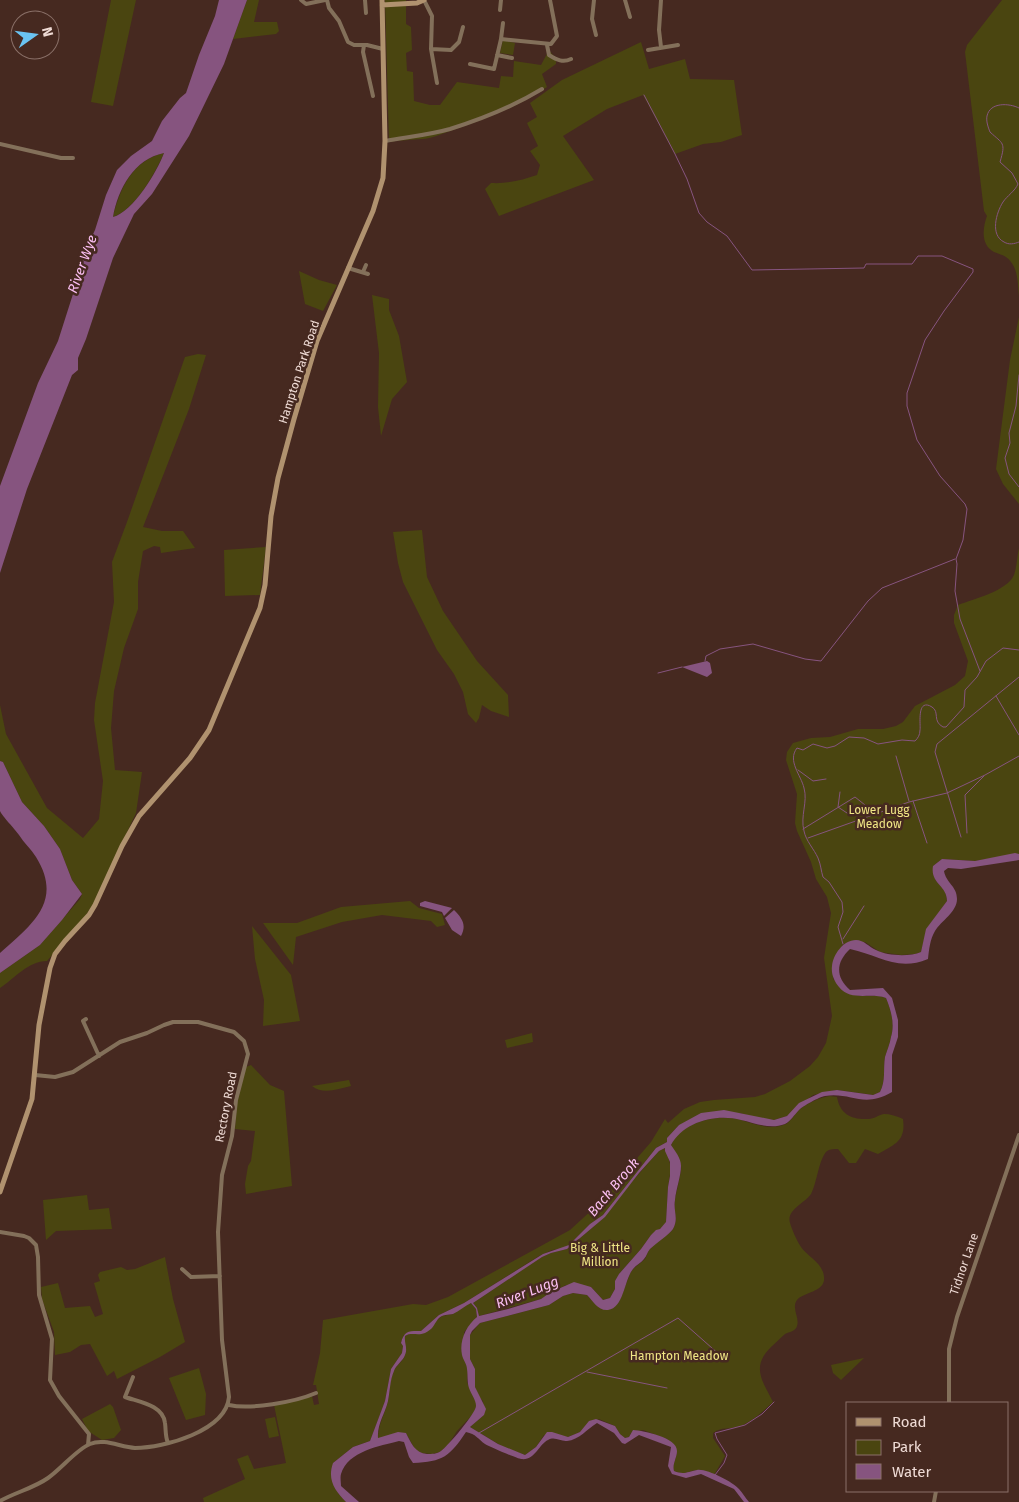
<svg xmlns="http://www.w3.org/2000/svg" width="1019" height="1502" font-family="'Fira Sans',sans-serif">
	<rect width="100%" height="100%" fill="#462920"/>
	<!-- green -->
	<path fill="#4a4510" d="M111 0H136L113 106 91 102Z
		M247 0H259L254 22H277L279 31 276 34 233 39Z
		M385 0H406V24L411 27 412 50 406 53 407 71 413 72 414 101 430 105H440L457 82 499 88 501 76 513 77 514 61 541 65 549 50 556 59V64L542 74 547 87C519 106 488 118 456 129 446 132 434 138 423 139 412 140 400 140 389 142Z
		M1002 0H1019V296C1018 287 1018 273 1013 265 1008 256 1002 255 994 252 980 245 983 227 987 216L984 211 965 52 967 45Z
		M503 40 515 43 513 55 500 53Z
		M641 42 649 69 685 59 690 79 734 80 742 135 721 142 703 144 675 154 643 95 607 109 563 136 594 180 499 216 485 189 491 183C508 184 522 180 537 175L540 165 530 151 538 146 527 123 537 117 530 103 562 80Z
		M164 153C155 173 135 210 113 217 120 188 133 160 164 153Z
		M299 271 319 280 337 285 323 311 305 304Z
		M372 295 389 299V310L399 336 407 382 392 399 381 436 378 407 379 353Z
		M1019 317V504L1003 484 996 469 1010 360Z
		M198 354 206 355 189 409 143 527 162 531H183L195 548 161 553 160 547 154 546 143 551 138 582V609L124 648 114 691 111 728 115 770 142 772 136 813 94 903 84 918 47 961C28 961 14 979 0 988V973L40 945 80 899 82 894 72 880 60 849 44 826 22 802 3 762 0 761V705L6 734 47 808 83 838 99 819 103 781 94 720 95 703 114 602 112 562 127 522 185 357Z
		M422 530 427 577 443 611 477 661 508 695 509 717 491 711 482 705 479 718 476 723 468 714 463 692 454 674 437 650 403 582 398 563 393 532Z
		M266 547 260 595 225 596 224 550Z
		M1019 548V854L975 861 942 859 933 866 936 881 945 890 947 901 927 929 921 952 915 954 901 955 880 952 865 942 843 944 833 979 859 996H879L886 998C891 1010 895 1024 891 1037 890 1044 887 1050 885 1057 883 1069 886 1081 880 1092L873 1095 867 1094 837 1090 813 1095 787 1116 774 1120 757 1118 740 1113 679 1125 667 1138V1142L656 1148 603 1215 590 1224 566 1248 552 1250 539 1256 464 1303 439 1315 421 1331 404 1335 401 1343 403 1346 402 1353 391 1369 385 1401 370 1441 353 1447 333 1463 338 1493 346 1502H204L203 1498 245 1479 237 1459 248 1455 254 1469 286 1463 274 1405 312 1396 314 1405 319 1404 316 1385H313L320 1353 323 1320 413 1304 426 1305 448 1297 570 1230 594 1208 651 1142 665 1119 668 1123 684 1109 700 1102 714 1100 755 1097 765 1094 790 1081 810 1066 818 1057 826 1043 832 1016 824 958 831 913 827 897 816 879 811 862 797 831 795 823 797 794 786 760 787 752 793 743 811 738 830 737 858 729H883L896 726 903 722 915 706 955 685 965 676 968 661 954 623V615L958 605C974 599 1007 591 1014 575 1017 567 1017 556 1019 548Z
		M410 901 419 908 442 914 445 925 437 927 431 921 382 915 342 922 296 937 293 965 263 923H297L341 907Z
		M252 926 291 975 300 1021 263 1026 264 1000 255 959Z
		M532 1033 533 1042 507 1048 505 1040Z
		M251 1065 270 1085 284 1091 292 1186 246 1194 245 1184 248 1166 251 1161 255 1131 235 1129 237 1103 246 1067Z
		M349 1080 351 1086C338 1089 323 1095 312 1086Z
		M830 1096 837 1097C840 1114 851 1120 869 1119 874 1119 878 1115 884 1114 890 1114 897 1116 903 1119 906 1141 895 1144 878 1154L865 1149 856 1163H849L838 1149C835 1149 830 1149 827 1151 819 1158 817 1183 811 1194 805 1203 786 1210 790 1223 792 1230 797 1241 801 1247 808 1257 823 1263 824 1277 826 1292 804 1292 797 1300 791 1308 800 1318 797 1326 796 1331 789 1332 785 1334 780 1338 776 1343 771 1347 751 1367 762 1380 773 1402 763 1411 753 1421 740 1426 729 1430 723 1426 713 1433V1438L725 1456 714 1475C709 1473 703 1469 698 1470 687 1471 686 1476 674 1471L673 1467 677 1453 667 1439 643 1430 631 1433 629 1437 625 1438 620 1434 615 1426 599 1419 580 1432 568 1437 544 1435 536 1447 525 1455 505 1448 470 1427 484 1415 483 1401 478 1396 475 1387V1369L470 1359 469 1352 470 1335 480 1323 549 1305 563 1296 573 1293 587 1295C594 1302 600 1313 612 1308 621 1305 626 1281 631 1272 634 1267 640 1264 645 1259 647 1256 647 1252 650 1249 653 1245 658 1242 661 1239 665 1235 670 1234 673 1229 679 1219 673 1211 675 1200 676 1193 682 1171 681 1166 680 1160 674 1151 671 1146 672 1143 674 1138 676 1136 691 1120 721 1114 741 1120 755 1124 771 1131 786 1124 791 1121 795 1114 799 1110 805 1104 821 1097 830 1096Z
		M666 1148 671 1168 668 1187 666 1223 660 1229 651 1235 641 1249 619 1274 615 1289 610 1298 603 1300 591 1287 566 1285 541 1299 479 1316 477 1308 473 1303 542 1257 551 1253 567 1249 605 1217 618 1198 650 1161 659 1151Z
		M87 1195 89 1210 109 1208 112 1229 56 1231 46 1240 43 1200Z
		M165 1257 173 1299 185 1342 160 1357 117 1379 114 1371 107 1376 90 1344 81 1345 70 1352 55 1355 54 1332 42 1299 41 1287 58 1283 65 1308 90 1306 95 1317 103 1314 94 1283 100 1281 98 1275 100 1272 121 1267 127 1270 135 1269Z
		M471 1303 476 1309 477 1318 464 1332 466 1363 468 1369 467 1382 477 1404 474 1413 457 1431 448 1445 440 1452 432 1454 422 1453 416 1451 406 1433 378 1439C378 1424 385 1414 388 1401 390 1391 389 1381 394 1371 396 1365 403 1362 405 1355 407 1348 404 1343 405 1336L409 1334H421L442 1316 453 1314 462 1307Z
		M864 1358 841 1380 833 1373 831 1365Z
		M199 1368 206 1394 205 1415 186 1420 169 1378Z
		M110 1404 113 1407 121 1430 114 1438 102 1440 88 1431 82 1419Z
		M275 1417 279 1436 269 1438 265 1419Z"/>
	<!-- water -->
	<path fill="#86547f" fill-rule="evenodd" d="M219 0H247L224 64 189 136 152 194 134 214 113 258 86 339 78 358V370L72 375 27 489 0 573V486L38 383 58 341 73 294 78 266 95 230 106 195 117 170 131 156 152 141 162 121 180 98 186 93 199 55 215 16ZM164 153C157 172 133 212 113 217 118 189 134 159 164 153Z
		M707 661 710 663 712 673 707 677 682 667Z
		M0 761 3 762 22 802 44 826 60 849 72 880 82 894 62 920 40 945 0 973V953C31 925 64 902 36 857 31 849 24 843 19 835 15 829 2 816 0 811 0 806 0 769 0 761Z
		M1015 853 1019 854V860L961 869 948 868 944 871C946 883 957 886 957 899 957 912 941 921 935 931 930 939 929 950 928 959 897 972 879 955 850 949 836 962 835 977 850 990L883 988 892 998 898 1020V1037L892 1055V1092C863 1109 852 1092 825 1096 819 1097 803 1106 799 1110 794 1115 791 1121 785 1124 770 1130 755 1123 741 1120 716 1113 683 1122 671 1145 675 1151 681 1158 681 1166 681 1176 676 1189 675 1200 673 1211 679 1218 673 1229 670 1234 655 1244 650 1249 647 1252 647 1256 644 1259 641 1263 636 1265 633 1269 624 1280 624 1308 608 1310 598 1311 593 1301 587 1295L573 1293 563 1296 549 1305 480 1323 472 1331 470 1335V1359L475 1369V1387L486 1409 484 1415 470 1427 498 1444 525 1455 536 1447 547 1432H552L568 1437 580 1432 589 1421 596 1419 615 1426 620 1434 625 1438 629 1437 633 1430C644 1431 677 1437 677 1451 677 1458 672 1464 674 1471 684 1475 687 1472 697 1470 706 1468 733 1482 739 1489 743 1493 745 1498 749 1502H744L734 1489 701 1474 686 1478 672 1474 668 1466 671 1447 639 1435 625 1444 622 1443 614 1433 597 1423C587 1429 579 1440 567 1441 561 1442 555 1436 548 1440 539 1444 535 1461 521 1459 518 1459 488 1446 485 1444 478 1439 476 1434 466 1432 450 1456 443 1462 413 1463L409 1457 404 1442 399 1441C380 1446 348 1451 341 1474 340 1477 341 1483 341 1486L359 1502H346C335 1491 327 1480 333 1463L353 1447 370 1441 385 1401 391 1369 402 1353 403 1346 401 1343C404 1330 410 1331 421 1331L439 1315 464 1303 543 1254 569 1245 590 1224 603 1215 656 1148 667 1142V1138L679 1125 701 1113 724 1110 774 1120 787 1116 799 1103 822 1092 837 1090 873 1095 880 1092C886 1081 883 1069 885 1057 887 1050 890 1044 891 1037 895 1024 891 1010 886 998 870 992 851 1002 839 987 834 981 831 974 832 966 833 955 843 940 856 940 864 940 869 947 876 950 888 956 909 957 921 952L926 929 947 901C947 885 930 884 933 866L942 859 975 861ZM665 1148V1151L670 1162V1176L668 1187 666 1222 660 1229 656 1230 651 1235 641 1249 619 1274 615 1281V1289L610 1298 603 1300 591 1287 574 1282 551 1292 541 1299 508 1309 479 1316 477 1308 473 1303 542 1257 551 1253 567 1249 605 1217 639 1173 659 1151ZM471 1303 476 1309 477 1317C466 1326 459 1341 462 1355 463 1360 467 1364 467 1369 468 1376 467 1382 469 1388 471 1394 476 1400 476 1406 476 1413 448 1446 441 1451 437 1454 432 1454 427 1454 415 1453 411 1443 406 1433L398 1432 378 1438C377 1424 385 1414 388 1401 390 1391 390 1380 394 1371 396 1365 403 1361 405 1355 408 1348 404 1343 405 1336 411 1332 418 1336 425 1333 433 1329 433 1326 438 1319 442 1314 449 1315 453 1314 459 1311 465 1306 471 1303Z
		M425 901 452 908 444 916 442 912 420 906V903Z
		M454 910C462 918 467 925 461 936L452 930 445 918Z"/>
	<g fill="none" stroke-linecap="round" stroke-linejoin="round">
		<!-- stream -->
		<path stroke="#86547f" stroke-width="1" d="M644 95 675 154 687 179 699 213 707 222 727 236 752 270 864 268 866 264H912L918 256H942L973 269V272L944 311 925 340 907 393V406L917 440 940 476 965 504 967 509 963 540 956 559 957 564 955 591 960 619 980 671
			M1019 108C1009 103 990 102 987 116 986 121 988 127 990 132 1003 144 1006 142 1000 162L1012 173 1018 184C1015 191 1007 196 1003 202 996 213 990 235 1004 242 1009 245 1014 244 1019 242
			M1019 375 1016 406 1009 433 1010 443 1005 458 1009 474 1019 487
			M705 661 706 656 720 649 753 644 805 659 821 661 868 601 882 588 955 559
			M658 673 682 667
			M996 696 1019 735
			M896 756 909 801
			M798 770 813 781 826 779
			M840 792 838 807 850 815
			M913 801 927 843
			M803 829 855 797 865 805
			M967 833 965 795 984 776
			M961 837 935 752 937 744 1019 677
			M808 838 909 802 947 793 985 775 1019 756
			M843 939 864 906
			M843 944 838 927 843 912 842 902 829 882 823 877C821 871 821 865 818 858 814 849 806 841 804 831 800 816 808 802 804 788 801 775 787 761 797 748L803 750 813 744 827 748 835 746 849 737 864 738 878 744 902 740 915 741C918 738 920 735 920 730 921 726 916 697 932 707 940 712 932 721 943 727H946L964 707 965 690 977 677 986 661 1003 648 1019 650
			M587 1372 667 1388
			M479 1433 678 1318 721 1356
			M715 1475 724 1463 727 1455 717 1439 715 1433 745 1425 762 1414 774 1402"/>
		<!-- street -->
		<path stroke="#83705a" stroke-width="4" d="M301 0 306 4 325 0
			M327 0 329 8 339 21 348 42 354 45H367L383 49
			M365 0 366 13
			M424 0 432 16 431 49 437 83
			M594 0 592 19 596 35
			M625 0 630 17
			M500 10 501 0
			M503 23 501 39 551 44 557 36 550 0
			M364 45 363 52 373 96
			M547 45 549 55C557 60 563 63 571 59
			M661 47 659 30 661 0
			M431 49 451 50 459 42 463 27
			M648 50 678 45
			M497 55 512 58
			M470 64 494 69 501 39
			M385 141C407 137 429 135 450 129 482 119 514 106 542 89
			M0 144 61 158H73
			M348 268 368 274
			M363 272 366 265
			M86 1019 83 1021 99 1056
			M0 1232 24 1236 29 1238 36 1245 38 1257 39 1295 52 1339 50 1380 59 1396 89 1434 88 1445
			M182 1269 191 1277 220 1276
			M133 1377 125 1397C139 1402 163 1405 165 1423 166 1430 165 1436 168 1443
			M949 1403V1349L957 1317 1019 1135
			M229 1405C250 1410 295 1402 316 1393
			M0 1501C16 1492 34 1488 48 1478 61 1469 77 1449 90 1444 104 1438 120 1447 135 1448 164 1448 226 1431 229 1397L222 1340 218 1232 222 1175 232 1136 236 1100 248 1054 244 1041 234 1032 198 1022H173L164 1025 147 1033 120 1042 73 1072 55 1077 35 1075
			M934 1502 936 1491"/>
		<!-- secondary -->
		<path stroke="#b0926f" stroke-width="5" d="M382 5 417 3 424 0
			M0 1192 32 1099 39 1025 50 968 55 954 65 941 89 915 95 905 122 846 139 816 190 758 209 730 260 608 265 585 271 516 278 478 294 419 317 341 373 211 383 178 385 141 382 0"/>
	</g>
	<g text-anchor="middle" stroke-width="5" stroke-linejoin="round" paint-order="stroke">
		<!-- street labels -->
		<g font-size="12" fill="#efdbd5" stroke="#462920">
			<text transform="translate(299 372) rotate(-72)" y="4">Hampton Park Road</text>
			<text transform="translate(226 1107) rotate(-79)" y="4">Rectory Road</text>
			<text transform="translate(964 1264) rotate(-71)" y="4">Tidnor Lane</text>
		</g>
		<!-- park labels -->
		<g font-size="12" fill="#f0e685" stroke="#462920">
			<text x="879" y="814">Lower Lugg<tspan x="879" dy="14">Meadow</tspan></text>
			<text x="600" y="1252">Big &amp; Little<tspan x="600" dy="14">Million</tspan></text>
			<text x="679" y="1360">Hampton Meadow</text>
		</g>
		<!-- water labels -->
		<g font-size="14" font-style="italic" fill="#fbbff2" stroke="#462920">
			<text transform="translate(82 264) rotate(-70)" y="5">River Wye</text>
			<text transform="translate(613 1187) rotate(-50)" y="5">Back Brook</text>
			<text transform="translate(527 1292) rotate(-21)" y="5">River Lugg</text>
		</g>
	</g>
	<!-- legend -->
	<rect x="846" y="1402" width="162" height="90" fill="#462920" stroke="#8a7068"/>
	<rect x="856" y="1418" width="25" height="8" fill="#b0926f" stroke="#8a7068"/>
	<text x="892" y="1427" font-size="15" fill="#efdbd5">Road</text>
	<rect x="856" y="1440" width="25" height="15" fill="#4a4510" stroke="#8a7068"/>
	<text x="892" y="1452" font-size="15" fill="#efdbd5">Park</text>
	<rect x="856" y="1464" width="25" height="15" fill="#86547f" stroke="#8a7068"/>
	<text x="892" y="1477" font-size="15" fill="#efdbd5">Water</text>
	<!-- north arrow -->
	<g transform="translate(35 35) rotate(76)"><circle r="24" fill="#462920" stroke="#8a7068"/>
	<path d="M0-4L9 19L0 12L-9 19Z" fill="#6ac3f1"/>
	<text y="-8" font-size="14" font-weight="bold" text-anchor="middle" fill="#efdbd5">N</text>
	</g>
</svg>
